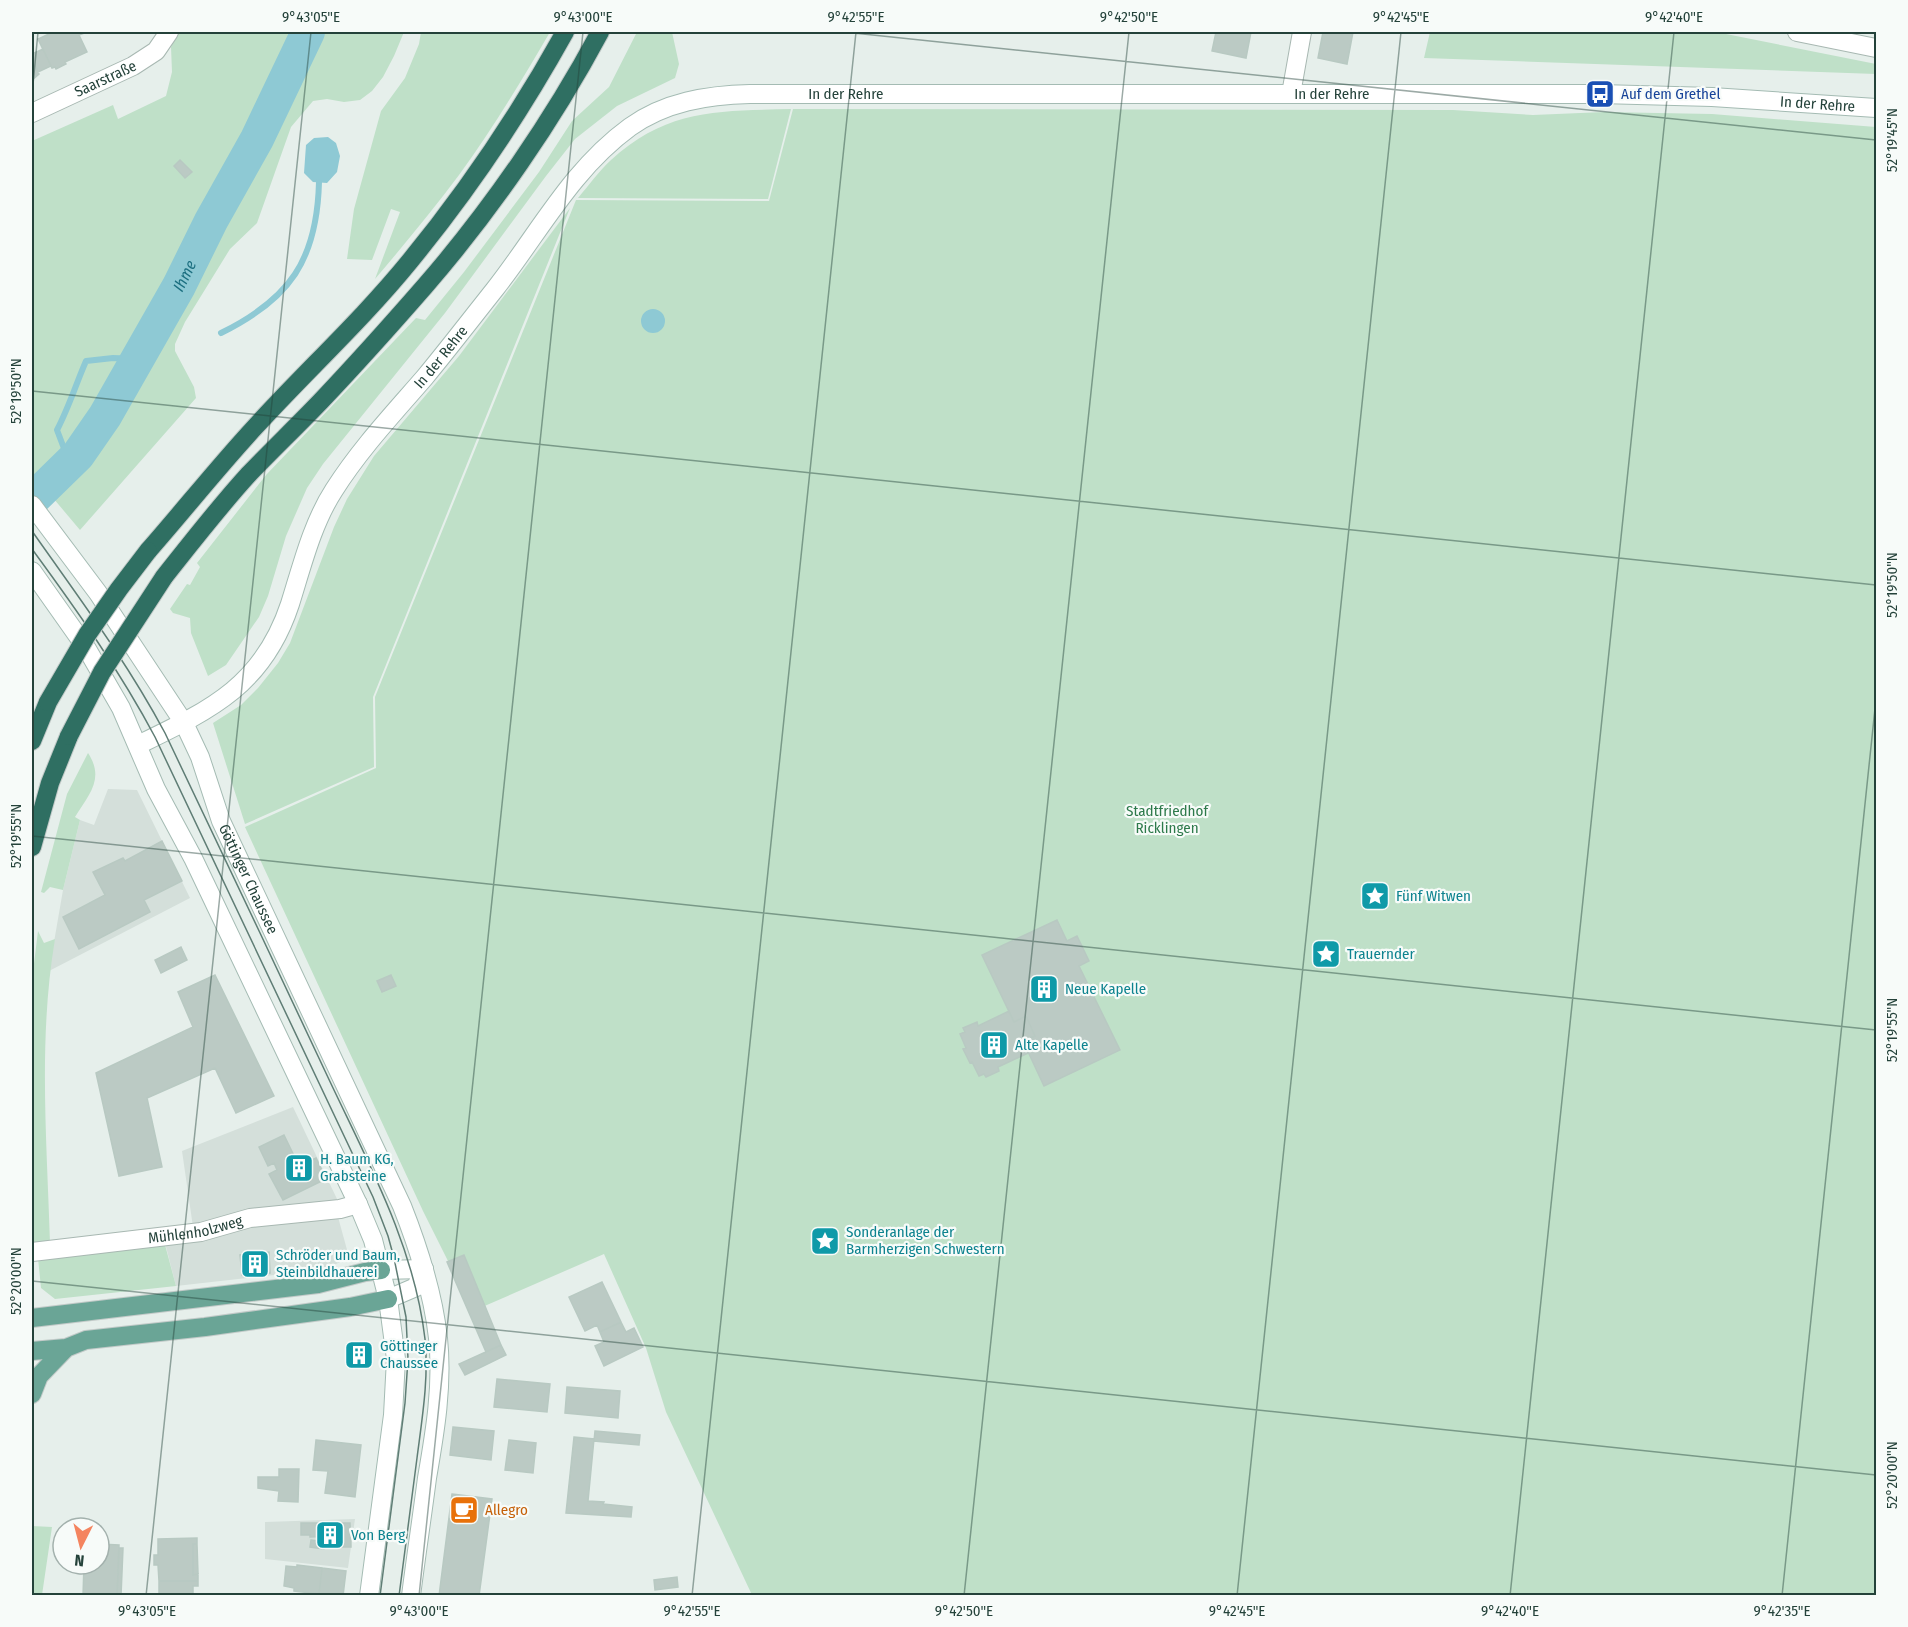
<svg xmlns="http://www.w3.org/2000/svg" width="1908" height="1627" font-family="'Fira Sans Condensed',sans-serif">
	<rect width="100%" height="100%" fill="#e6efeb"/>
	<!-- built -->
	<path fill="#d4dfda" d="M108 789 137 790 190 898 49 971 63 890 80 820 94 825Z
		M293 1107 337 1199 338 1217 349 1257 327 1269 176 1286 162 1231 193 1227 182 1151Z
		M355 1519 348 1568 265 1559V1522Z"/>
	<!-- green -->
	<path fill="#bfe0c8" d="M178 32H404L394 56 383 77 372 91 360 100 344 102 327 99 313 101 291 127 257 223 230 249 185 322 175 344V351L194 387 196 398 80 530 48 492 82 458 136 372 182 289 214 223 261 141 292 75 285 71 253 137 206 215 171 285 100 414 74 451 40 484 32 471V141L113 105 118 119 166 96 172 72 171 47Z
		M421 32H550C522 80 492 130 459 175 432 211 404 245 375 279L400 212 391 209 372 260 347 259 354 209 381 111 405 78 419 44Z
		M637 32H672L679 64 675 78 617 106 575 139 546 176 445 313 323 464 307 488 286 536 268 596 259 617 226 665 208 676 191 633 190 618 173 613 170 609 187 584 190 585 200 567 197 563 266 475 416 318 425 320 464 272 539 172 572 121 609 87Z
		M1430 32H1716L1876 64V74L1424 58Z
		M791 109 768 199 578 198C589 185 599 171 611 160 668 108 719 111 791 109Z
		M793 109 1453 110 1533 115 1604 112 1712 114 1876 127V1595H752L666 1412 646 1348 604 1254 473 1311 423 1211 245 827 376 768 375 697 576 200 769 201Z
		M570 208 373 697 374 767 245 824 213 723 241 705 258 688 278 663 290 643 334 527 347 499 374 456 459 356Z
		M88 753C105 779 89 794 75 817L80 820 63 890 50 887 44 893 41 892 67 794Z
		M38 931 44 943 55 939C38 1039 47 1142 50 1243L33 1244 32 980Z
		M164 1241 176 1286 55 1299 41 1288 38 1258Z
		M32 1526 52 1527 42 1595H32Z"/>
	<!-- water -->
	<path fill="#8ec9d4" d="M328 137 336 143 340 156 337 172 327 183 313 182 304 173 306 145 314 138Z
		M641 321a12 12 0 1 1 24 0a12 12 0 1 1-24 0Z"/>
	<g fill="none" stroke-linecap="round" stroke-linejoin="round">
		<!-- stream -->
		<path stroke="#8ec9d4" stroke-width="6" d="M221 333C290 299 317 260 319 182
			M72 462 65 451 57 430C69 407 76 384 86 361L113 358 138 359"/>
		<!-- river -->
		<path stroke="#8ec9d4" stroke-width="34" id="s1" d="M32 500 78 455 105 416 179 286 211 221 257 139 308 32"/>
	</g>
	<!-- building -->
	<path fill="#bbcac4" stroke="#b8c9c2" stroke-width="1.5" d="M53 32H87L79 35 87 52 65 62 66 64 56 69 55 67 52 68 38 39Z
		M1216 32H1251L1246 58 1212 51Z
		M1323 32H1353L1347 64 1318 58Z
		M43 49 51 66 38 72 32 59V54Z
		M32 59 39 74 32 80Z
		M180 160 192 172 185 178 174 166Z
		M162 841 182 881 144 900 150 912 79 949 63 917 105 895 93 872 123 858 125 861Z
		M1057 920 1067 941 1077 936 1089 961 1079 966 1120 1050 1044 1086 1023 1041 1035 1036 1026 1016 1014 1022 982 955Z
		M181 947 187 960 161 973 155 960Z
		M215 975 274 1096 236 1113 215 1068 147 1098 162 1167 119 1176 96 1073 193 1027 178 992Z
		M391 975 396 986 382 992 377 981Z
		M1009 1011 1014 1022 1026 1016 1035 1036 1023 1041 1028 1053 998 1067 999 1071 986 1077 984 1074 979 1076 972 1062 970 1063 963 1049 966 1048 960 1034 965 1032 963 1028 977 1022 978 1026Z
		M284 1135 299 1166 316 1158 326 1179 283 1200 269 1174 277 1170 274 1163 268 1166 259 1147Z
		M269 1252 270 1273 242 1275 240 1255Z
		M464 1255 501 1345 486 1352 447 1262Z
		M602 1282 621 1322 600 1332 597 1325 585 1331 569 1297Z
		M621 1322 626 1332 634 1328 643 1347 604 1366 595 1346 604 1342 600 1332Z
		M501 1345 506 1355 465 1375 459 1364Z
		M353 1350 365 1351 364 1359 353 1358Z
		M497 1379 550 1384 547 1412 494 1407Z
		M567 1387 620 1391 618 1418 565 1413Z
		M453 1427 494 1431 491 1460 450 1455Z
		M595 1431 640 1435 639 1445 594 1441Z
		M574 1437 594 1439 588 1501 604 1502 603 1504 632 1507 631 1517 566 1513Z
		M316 1440 361 1445 355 1497 325 1493 328 1471 313 1470Z
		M509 1440 536 1443 533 1473 505 1470Z
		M279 1469H299L298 1502 278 1501 279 1491 258 1488V1477H279Z
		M452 1494 492 1499 479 1596H439Z
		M301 1523H350L351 1547H338V1536L310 1537V1535H301Z
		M197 1538V1544H193V1575L198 1574V1581H159L158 1565H154V1555H158V1539Z
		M311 1540 325 1542 324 1549 310 1547Z
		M99 1544 119 1545 117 1596H83L84 1564H99Z
		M193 1544H197L198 1574 193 1575Z
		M119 1548H123L121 1596H117Z
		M297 1565 322 1568 319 1594 294 1591V1588L284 1586 286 1566 297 1567Z
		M322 1568 346 1571 343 1596 319 1594Z
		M677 1577 678 1587 655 1590 654 1580Z
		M159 1581H198V1586H193V1596H159Z"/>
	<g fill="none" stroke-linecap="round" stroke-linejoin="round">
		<!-- street casing -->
		<g stroke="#a8b8b2" stroke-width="20">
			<g id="street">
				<path d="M1797 32 1876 48"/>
				<path d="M1291 94 1302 32"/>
				<path id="s2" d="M32 113 133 66 156 51 169 32"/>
				<path id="s3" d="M32 1252 201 1232 250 1218 340 1209 358 1204"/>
			</g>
		</g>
		<!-- secondary casing -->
		<g stroke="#a4bbb3" stroke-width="20">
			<g id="secondary">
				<path id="s4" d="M32 505 98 593 184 723 200 757 221 821 402 1206C419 1249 433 1292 438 1338 443 1385 435 1432 427 1478 422 1517 416 1556 411 1596"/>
				<path d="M32 571 87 649 121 708 156 789 193 858 358 1204 373 1240 388 1299 396 1359 393 1415 369 1596"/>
				<path id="s5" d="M138 745C210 710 263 686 290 604 302 566 312 524 334 490 360 449 393 414 425 377 449 348 472 318 495 289 539 233 571 170 630 127 665 102 707 95 750 94H1600L1712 97 1876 108"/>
				<path d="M381 1270 424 1269"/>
				<path d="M388 1299 416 1287 424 1269"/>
			</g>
		</g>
		<!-- primary casing -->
		<g stroke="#c2cac8" stroke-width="20">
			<path id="primary" d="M32 1318 318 1284 365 1272 381 1270
				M32 1351 66 1348 86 1340 205 1327 350 1307 388 1299
				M32 1394 39 1376 66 1348"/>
		</g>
		<!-- highway casing -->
		<g stroke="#c2cac8" stroke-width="20">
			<path id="highway" d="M148 551C184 510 218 467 255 427 306 371 362 320 410 261 469 189 520 113 565 32
				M164 577C191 543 218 508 248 475 272 450 297 426 321 401 357 363 391 325 425 286 491 210 553 120 600 32
				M32 741 48 702
				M32 847 50 783 69 736"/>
		</g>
		<!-- street -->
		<use href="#street" stroke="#fff" stroke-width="18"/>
		<!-- secondary -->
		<use href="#secondary" stroke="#fff" stroke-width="18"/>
		<!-- primary -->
		<use href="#primary" stroke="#6aa596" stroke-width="18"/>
		<!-- highway -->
		<use href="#highway" stroke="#2f6f62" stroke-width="18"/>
		<!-- tram -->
		<path stroke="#5f7d75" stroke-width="1.5" d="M32 531C79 598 126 660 165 733 219 846 272 958 325 1071 365 1157 414 1243 425 1339 429 1378 422 1419 417 1458 411 1504 405 1550 399 1596
			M32 549C76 609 120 671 155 737L373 1197 388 1236 394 1258 406 1317 408 1359 405 1403 380 1596"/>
		<!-- highway-bridge casing -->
		<g stroke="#c2cac8" stroke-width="20" stroke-linecap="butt">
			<path id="highway-bridge" d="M48 702 87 635 119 589 148 551
				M69 736 102 672 164 577"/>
		</g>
		<!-- highway-bridge -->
		<use href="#highway-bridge" stroke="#2f6f62" stroke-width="18"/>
	</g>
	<!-- ticks -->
	<path fill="none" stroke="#24423a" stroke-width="1.5" stroke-opacity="0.45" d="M844 32 1876 140M32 95 38 32M32 391 1876 585M32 836 1876 1030M32 1281 1876 1475M146 1596 311 32M419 1596 583 32M692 1596 856 32M964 1596 1129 32M1237 1596 1401 32M1510 1596 1674 32M1782 1596 1876 699"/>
	<!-- icons -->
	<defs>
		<g id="bus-square" transform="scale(1.5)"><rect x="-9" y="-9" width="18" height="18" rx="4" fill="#1a4fb4" stroke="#f7fbf9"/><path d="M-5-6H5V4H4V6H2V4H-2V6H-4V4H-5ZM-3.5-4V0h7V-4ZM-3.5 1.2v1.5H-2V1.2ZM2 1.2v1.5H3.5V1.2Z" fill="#fff"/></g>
		<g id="sight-square" transform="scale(1.5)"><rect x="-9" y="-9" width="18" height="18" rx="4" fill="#0f9aa8" stroke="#f7fbf9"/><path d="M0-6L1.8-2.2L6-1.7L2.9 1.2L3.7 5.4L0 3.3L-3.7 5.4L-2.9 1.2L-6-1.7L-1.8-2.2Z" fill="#fff"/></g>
		<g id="building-square" transform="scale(1.5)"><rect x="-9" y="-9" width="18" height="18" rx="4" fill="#0f9aa8" stroke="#f7fbf9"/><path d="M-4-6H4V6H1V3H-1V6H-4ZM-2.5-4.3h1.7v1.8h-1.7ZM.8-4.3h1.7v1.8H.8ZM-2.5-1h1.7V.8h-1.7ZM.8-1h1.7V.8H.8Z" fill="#fff"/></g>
		<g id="cafe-square" transform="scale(1.5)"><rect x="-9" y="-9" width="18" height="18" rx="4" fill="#e8710a" stroke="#f7fbf9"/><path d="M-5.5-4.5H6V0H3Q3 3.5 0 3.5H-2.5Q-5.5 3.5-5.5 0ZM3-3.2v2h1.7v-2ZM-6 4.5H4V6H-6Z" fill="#fff"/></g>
	</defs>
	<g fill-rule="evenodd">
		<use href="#bus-square" x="1600" y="94"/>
		<use href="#sight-square" x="1375" y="896"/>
		<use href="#sight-square" x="1326" y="954"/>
		<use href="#building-square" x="1044" y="989"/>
		<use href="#building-square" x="994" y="1045"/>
		<use href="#building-square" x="299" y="1168"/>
		<use href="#sight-square" x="825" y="1241"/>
		<use href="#building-square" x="255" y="1264"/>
		<use href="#building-square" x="359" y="1355"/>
		<use href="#cafe-square" x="464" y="1510"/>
		<use href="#building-square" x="330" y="1535"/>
	</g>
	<g text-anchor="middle" stroke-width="4.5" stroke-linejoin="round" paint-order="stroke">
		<!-- street labels -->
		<g font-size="15" fill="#24423a" stroke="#f7fbf9">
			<text dy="5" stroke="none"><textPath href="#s2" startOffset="81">Saarstraße</textPath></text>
			<text dy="5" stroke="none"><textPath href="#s5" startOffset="1029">In der Rehre</textPath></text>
			<text dy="5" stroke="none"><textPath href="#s5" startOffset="1515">In der Rehre</textPath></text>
			<text dy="5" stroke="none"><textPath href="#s5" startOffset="2001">In der Rehre</textPath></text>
			<text dy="5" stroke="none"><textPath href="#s5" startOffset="508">In der Rehre</textPath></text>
			<text dy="5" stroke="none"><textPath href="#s4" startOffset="435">Göttinger Chaussee</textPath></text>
			<text dy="5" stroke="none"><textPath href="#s3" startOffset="165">Mühlenholzweg</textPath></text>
		</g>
		<!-- transit labels -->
		<g font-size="15" fill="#164399" stroke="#f7fbf9" text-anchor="start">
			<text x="1621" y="99">Auf dem Grethel</text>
		</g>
		<!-- park labels -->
		<g font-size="15" fill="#2d7a4b" stroke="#f7fbf9">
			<text x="1167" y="816">Stadtfriedhof<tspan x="1167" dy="17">Ricklingen</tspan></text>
		</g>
		<!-- culture labels -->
		<g font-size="15" fill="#0d838f" stroke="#f7fbf9" text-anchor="start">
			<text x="1396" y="901">Fünf Witwen</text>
			<text x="1347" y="959">Trauernder</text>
			<text x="1065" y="994">Neue Kapelle</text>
			<text x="1015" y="1050">Alte Kapelle</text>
			<text x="320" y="1164">H. Baum KG,<tspan x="320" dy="17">Grabsteine</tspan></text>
			<text x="846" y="1237">Sonderanlage der<tspan x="846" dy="17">Barmherzigen Schwestern</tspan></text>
			<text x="276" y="1260">Schröder und Baum,<tspan x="276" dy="17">Steinbildhauerei</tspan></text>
			<text x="380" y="1351">Göttinger<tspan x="380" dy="17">Chaussee</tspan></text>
			<text x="351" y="1540">Von Berg</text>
		</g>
		<!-- food labels -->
		<g font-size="15" fill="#c56008" stroke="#f7fbf9" text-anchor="start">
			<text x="485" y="1515">Allegro</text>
		</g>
		<!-- water labels -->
		<g font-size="16" font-style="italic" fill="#1c6f80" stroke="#f7fbf9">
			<text dy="6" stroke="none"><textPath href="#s1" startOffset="273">Ihme</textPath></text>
		</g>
	</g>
	<!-- border -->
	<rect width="1908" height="1627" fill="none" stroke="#f7fbf9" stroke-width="66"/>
	<!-- north arrow -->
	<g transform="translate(81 1546) rotate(186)"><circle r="28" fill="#f7fbf9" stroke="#a3b1ad" stroke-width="1.5"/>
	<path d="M0-4.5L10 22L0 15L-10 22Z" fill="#f4845f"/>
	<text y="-9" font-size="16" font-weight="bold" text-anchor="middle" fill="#24423a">N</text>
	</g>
	<rect x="33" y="33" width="1842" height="1561" fill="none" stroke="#24423a" stroke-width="2"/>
	<g font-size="15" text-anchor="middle" fill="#24423a">
		<text x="311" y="22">9°43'05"E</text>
		<text x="583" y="22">9°43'00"E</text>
		<text x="856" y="22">9°42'55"E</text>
		<text x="1129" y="22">9°42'50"E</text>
		<text x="1401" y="22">9°42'45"E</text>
		<text x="1674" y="22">9°42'40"E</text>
		<text transform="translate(1892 140) rotate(-90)" y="5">52°19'45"N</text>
		<text transform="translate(16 391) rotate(-90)" y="5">52°19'50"N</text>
		<text transform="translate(1892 585) rotate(-90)" y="5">52°19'50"N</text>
		<text transform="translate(16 836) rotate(-90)" y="5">52°19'55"N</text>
		<text transform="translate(1892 1030) rotate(-90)" y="5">52°19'55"N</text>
		<text transform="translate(16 1281) rotate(-90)" y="5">52°20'00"N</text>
		<text transform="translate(1892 1475) rotate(-90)" y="5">52°20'00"N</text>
		<text x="147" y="1616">9°43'05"E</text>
		<text x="419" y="1616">9°43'00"E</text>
		<text x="692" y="1616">9°42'55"E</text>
		<text x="964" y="1616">9°42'50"E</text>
		<text x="1237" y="1616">9°42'45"E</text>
		<text x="1510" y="1616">9°42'40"E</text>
		<text x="1782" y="1616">9°42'35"E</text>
	</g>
</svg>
